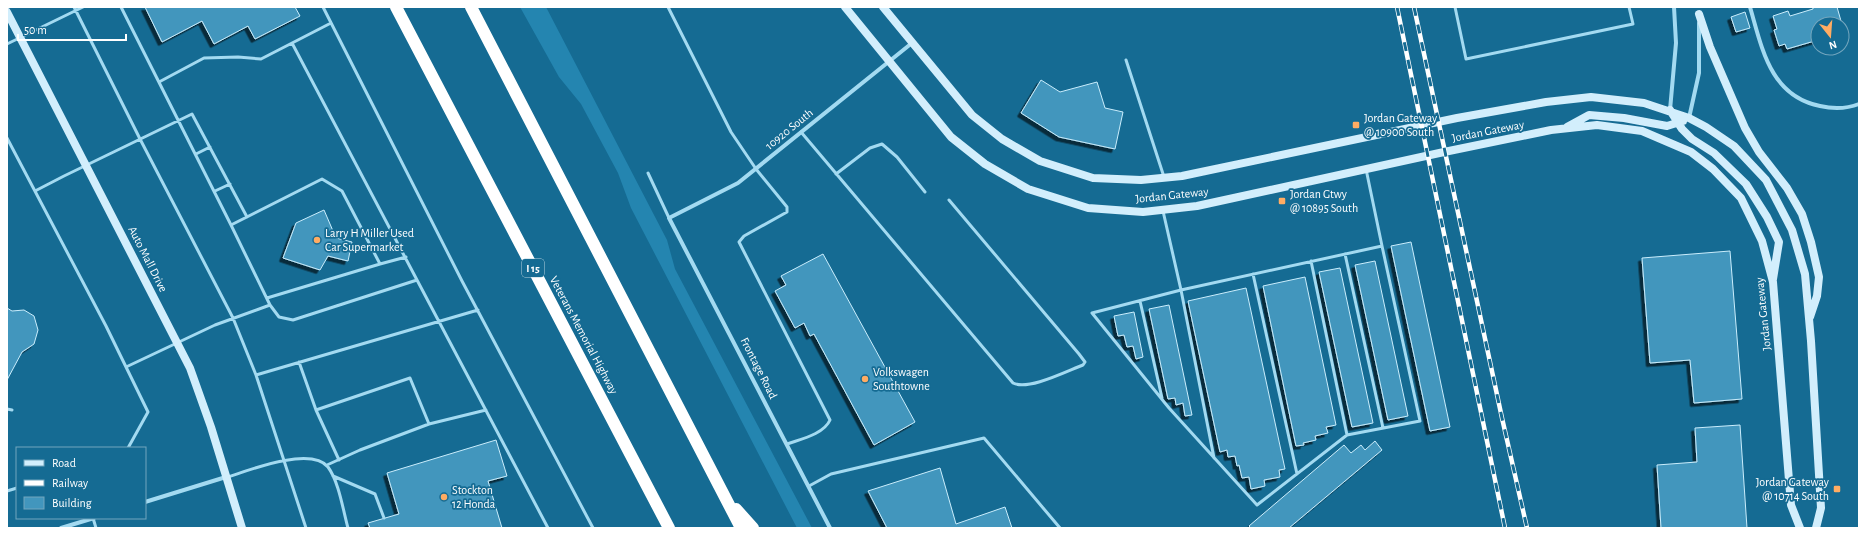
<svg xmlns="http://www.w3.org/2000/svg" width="1866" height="535" font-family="'Alegreya Sans',sans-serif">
	<defs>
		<filter id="shadow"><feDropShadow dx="-3.5" dy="3.5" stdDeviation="0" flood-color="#0009"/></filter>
	</defs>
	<rect width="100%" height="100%" fill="#156b93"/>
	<!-- grass -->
	<path fill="#2485b0" d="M520 7H546L667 240 675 269 812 528H797L631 208 618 173 581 104 559 77Z"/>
	<!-- building -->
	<path fill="#4296bd" stroke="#caedfc" filter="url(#shadow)" d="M145 7H295L300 16 255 39 248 26 214 44 202 21 162 42Z
		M1813 7H1837L1841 21 1835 24H1818V40L1787 49 1785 44 1779 46 1774 30 1777 29 1773 16 1788 11 1790 16 1813 9Z
		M1745 12 1750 28 1736 32 1731 17Z
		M1041 80 1060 92 1097 82 1105 108 1123 112 1115 149 1059 137 1021 113Z
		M324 210 336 238 352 242 348 261 328 256 320 270 283 258 296 223Z
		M1411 242 1450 427 1430 431 1391 246Z
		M1730 251 1742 399 1694 403 1690 360 1650 363 1642 258Z
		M823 254 915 422 874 445 814 334 810 336 804 323 795 328 775 291 786 285 781 276Z
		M1375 261 1408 416 1388 420 1355 265Z
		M1340 268 1373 423 1352 427 1319 272Z
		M1305 277 1336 425 1326 427 1328 433 1315 436 1316 440 1303 443 1304 445 1296 446 1263 286Z
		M1246 288 1285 469 1279 470 1280 477 1264 480 1265 486 1251 489 1249 477 1242 478 1239 465 1237 466 1235 456 1228 457 1227 450 1220 452 1188 301Z
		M1169 305 1192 415 1185 416 1183 403 1176 405 1175 398 1168 399 1149 309Z
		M7 308 12 311 24 310 34 316 38 330 34 344 22 352 7 380Z
		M1134 312 1143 357 1136 359 1133 346 1127 347 1124 335 1118 336 1114 316Z
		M1740 425 1747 528H1661L1657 465 1697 462 1695 428Z
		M496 440 507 476 488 481 502 528H370L368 523 399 514 387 473Z
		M1375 441 1382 450 1289 528H1251L1249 526 1344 445 1351 453 1361 445 1365 450Z
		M940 468 956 524 1005 507 1012 528H887L868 491Z"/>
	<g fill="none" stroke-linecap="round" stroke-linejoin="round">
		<!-- lane -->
		<path stroke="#a3daf1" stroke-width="3" d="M74 7 140 139 233 318 256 375 306 528
			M121 7 231 225 270 305 215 325 126 367
			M323 7 462 281 593 528
			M668 7 731 132 756 169 787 207V212L744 236 739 242 830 420C824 434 801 439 787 444
			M1455 7 1466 59 1633 24 1629 7
			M292 43 417 280
			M7 44 83 7
			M1126 60 1164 177
			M159 82 204 58 238 57 261 59 331 23
			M801 132 1013 383C1028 391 1067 371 1083 365L1085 362 1079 354 949 200
			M7 138 106 326 148 412 128 448
			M196 154 210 147
			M1366 169 1382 246
			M648 173 669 218
			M836 174 870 148 882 144 897 157 925 192
			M35 191 64 176 192 114 247 217
			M215 191 230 184
			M1163 211 1181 290 1382 246 1420 421 1347 435 1257 505 1169 408 1092 313 1181 290 1214 458
			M231 225 322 179 342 191 380 264 406 257
			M1345 254 1383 428
			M1311 261 1347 435
			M1253 274 1297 474
			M267 298 380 264
			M1140 301 1162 398
			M270 305 279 317 293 320 417 280 548 528
			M299 362 316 410 410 378 429 424
			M256 375 478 310
			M7 409 12 410
			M316 410 339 460
			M327 465 360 450 429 424 486 410
			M333 476 375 494 384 518
			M228 477C249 470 311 446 328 467 339 482 343 510 348 528
			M809 486 831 474 984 438 1060 528
			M7 491 17 488
			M93 518 96 528"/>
		<!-- street -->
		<path stroke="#a3daf1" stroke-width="4" d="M1750 7C1762 48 1770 96 1820 106 1833 109 1846 109 1859 104
			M1670 110 1676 43 1674 7
			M1689 118 1699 73V23
			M145 502 226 477
			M61 528 94 518
			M830 528 669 218 738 183 912 43"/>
		<!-- secondary -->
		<path stroke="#d2eefc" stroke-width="8" d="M845 7 951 137 985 164 1028 189 1088 208 1143 212 1197 206 1444 152 1551 130 1597 125 1642 131 1691 152 1713 169 1741 198 1762 241 1773 282 1791 505 1800 528
			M883 7 972 115 1002 139 1040 161 1093 178 1141 180 1182 176 1457 118 1546 102 1591 97 1644 103 1689 118 1706 127 1734 146 1766 180 1792 230 1805 274 1811 341 1821 508 1816 528
			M7 12 190 368 211 427 242 528
			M1699 14 1710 47 1745 128 1759 152 1787 188 1802 214 1811 242 1819 277 1817 296 1810 317
			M1670 110 1682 129 1692 139 1714 153 1746 184 1767 217 1779 242 1773 279
			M1567 127 1589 115 1624 118 1667 126 1683 121"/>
		<!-- highway -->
		<path stroke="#fff" stroke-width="12" d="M396 7 669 528
			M471 7 741 528
			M736 509 753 528"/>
		<!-- rail casing -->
		<g stroke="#fff" stroke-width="4.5">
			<path id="rail" d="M1397 7 1505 528
				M1414 7 1502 418 1527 528"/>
		</g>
		<!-- rail -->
		<use href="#rail" stroke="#156b93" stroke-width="3" stroke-dasharray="9" stroke-linecap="butt"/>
	</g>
	<!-- markers -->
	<g fill="#ffac63" stroke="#156b93" stroke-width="1.5">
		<rect x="1352" y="121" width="8" height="8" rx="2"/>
		<rect x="1278" y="197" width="8" height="8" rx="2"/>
		<circle cx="317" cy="240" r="4"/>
		<circle cx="865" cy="379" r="4"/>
		<rect x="1833" y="485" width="8" height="8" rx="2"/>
		<circle cx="444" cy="497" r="4"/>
	</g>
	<g text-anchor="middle" stroke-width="3.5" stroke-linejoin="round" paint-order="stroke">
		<!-- shield labels -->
		<rect fill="#156b93" stroke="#b9d3df" stroke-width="1" x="522" y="259" width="22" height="18" rx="3"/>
		<g font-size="11" font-weight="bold" fill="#fff">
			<text x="533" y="272">I 15</text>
		</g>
		<!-- poi labels -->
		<g font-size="12" fill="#fff" stroke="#156b93" text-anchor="start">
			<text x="1364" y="122">Jordan Gateway<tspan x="1364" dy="14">@ 10900 South</tspan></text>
			<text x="1290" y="198">Jordan Gtwy<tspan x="1290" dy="14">@ 10895 South</tspan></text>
			<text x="325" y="237">Larry H Miller Used<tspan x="325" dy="14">Car Supermarket</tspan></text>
			<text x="873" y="376">Volkswagen<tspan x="873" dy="14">Southtowne</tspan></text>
			<text x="1829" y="486" text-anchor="end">Jordan Gateway<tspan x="1829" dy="14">@ 10714 South</tspan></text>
			<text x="452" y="494">Stockton<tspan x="452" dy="14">12 Honda</tspan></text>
		</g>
		<!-- street labels -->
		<g font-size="12" fill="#fff" stroke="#156b93">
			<text transform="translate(789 129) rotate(-39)" y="4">10920 South</text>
			<text transform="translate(1488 131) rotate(-11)" y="4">Jordan Gateway</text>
			<text transform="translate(1172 195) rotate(-6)" y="4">Jordan Gateway</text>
			<text transform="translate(148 259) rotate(63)" y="4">Auto Mall Drive</text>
			<text transform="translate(1763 314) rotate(-96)" y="4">Jordan Gateway</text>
			<text transform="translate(584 335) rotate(62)" y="4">Veterans Memorial Highway</text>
			<text transform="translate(759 368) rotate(63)" y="4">Frontage Road</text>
		</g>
	</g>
	<!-- border -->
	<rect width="1866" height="535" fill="none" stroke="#ffffff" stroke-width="16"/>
	<!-- legend -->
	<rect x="16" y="447" width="130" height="72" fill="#156b93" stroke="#73a6be"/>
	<rect x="24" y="460" width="20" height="6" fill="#d2eefc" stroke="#73a6be"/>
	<text x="52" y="467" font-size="12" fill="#ffffff">Road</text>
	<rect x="24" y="480" width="20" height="6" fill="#ffffff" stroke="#73a6be"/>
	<text x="52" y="487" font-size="12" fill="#ffffff">Railway</text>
	<rect x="24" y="497" width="20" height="12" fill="#4296bd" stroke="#73a6be"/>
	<text x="52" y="507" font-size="12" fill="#ffffff">Building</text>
	<!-- north arrow -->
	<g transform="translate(1830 36) rotate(163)"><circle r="19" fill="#156b93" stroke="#73a6be"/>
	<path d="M0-3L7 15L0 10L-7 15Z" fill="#ffac63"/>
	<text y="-6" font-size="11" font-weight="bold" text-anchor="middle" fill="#ffffff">N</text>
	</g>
	<!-- scale -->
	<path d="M18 34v6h108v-6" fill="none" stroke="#ffffff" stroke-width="2"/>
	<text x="24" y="34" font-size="12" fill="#ffffff" stroke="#156b93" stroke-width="3" paint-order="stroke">50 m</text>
</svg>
